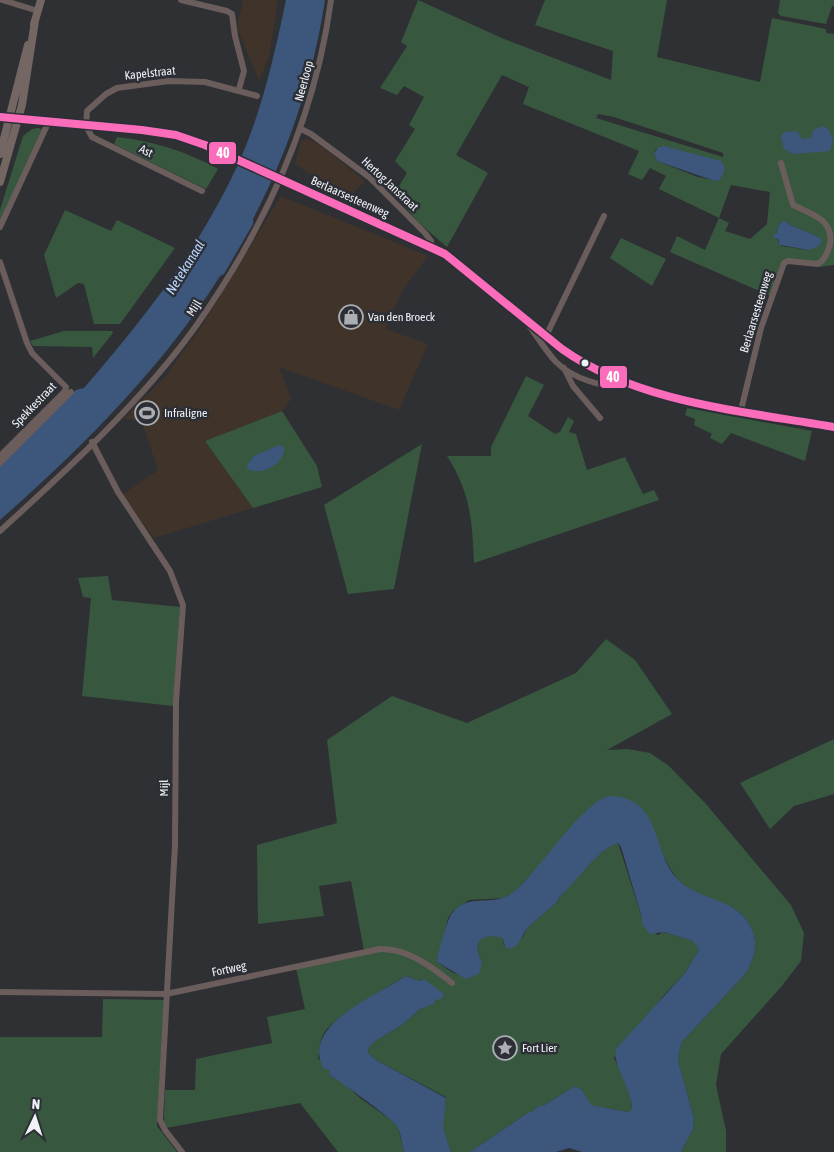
<svg xmlns="http://www.w3.org/2000/svg" width="834" height="1152" font-family="'Asap Condensed',sans-serif">
	<rect width="100%" height="100%" fill="#2e3034"/>
	<!-- industrial -->
	<path fill="#40332a" d="M243 0H278L269 57 259 81 237 27Z
		M307 138 324 148 365 181 349 197 327 186 295 164 301 141Z
		M281 196 428 256 402 291 386 329 428 344 399 410 279 367 291 399 282 411 205 441 253 508 154 538 122 495 158 470 142 422 124 418 165 377 201 327Z"/>
	<!-- green -->
	<path fill="#37583f" fill-rule="evenodd" d="M418 0 504 39 611 80 613 51 535 25 545 0H667L657 57 760 82 772 18 826 29V33L834 34V265L819 267 789 262 785 263 773 297 670 252 677 236 705 250 719 218 659 189 666 176 650 168 642 180 628 174 639 151 523 104 529 87 502 75 456 155 488 173 447 247 418 222 394 194 407 173 395 161 415 129 409 125 424 97 404 86 397 95 380 88 407 46 401 42ZM598 114 614 117 723 153V157L596 118ZM656 149 718 181 698 177 657 161 654 153ZM731 185 770 192 767 224 750 239 725 231 729 223 719 218ZM784 220 790 225 819 237 809 250 781 246 774 234H777L778 226Z
		M780 0H834V6H832L826 24 781 16 778 13Z
		M38 128 42 129 0 221V210L23 136 32 129Z
		M117 137C154 141 185 151 218 169L206 189 114 144Z
		M65 210 111 231 117 220 175 248 120 324H94L84 284 78 283 56 298 44 255Z
		M621 238 666 259 652 286 610 258Z
		M64 331H112L113 333 93 358 92 347 33 346 30 341Z
		M526 376 544 385 528 416 555 434 560 432 568 417 574 421 569 432 576 434 587 470 625 457 643 494 654 490 659 500 474 563C472 520 471 494 447 456H491V447Z
		M687 408 812 431 805 461 731 433 722 444 710 438 712 434 694 425 695 419 685 415Z
		M282 411 317 466 322 487 253 508 205 441Z
		M422 444 394 589 348 594 324 505Z
		M108 576 112 600 180 607 173 706 82 696 91 598 83 597 78 578Z
		M606 639 635 660 672 714 607 750 628 749 650 753 669 766 706 804 791 905 804 933 801 961 781 987 721 1054 716 1085 726 1131V1152H681L693 1129 694 1119 678 1060 681 1043 747 972C754 958 758 946 753 932 742 899 705 903 683 884 667 871 655 836 648 817L587 810 542 864 513 893 504 898 469 900 453 911 448 918 437 962 453 973 461 975 482 962C471 942 481 932 503 937L504 946 523 937 527 928 557 902 559 897C577 881 596 849 618 843L642 918V924L658 935 663 932 694 941 699 950 685 973 665 994 614 1058 629 1088 632 1109 628 1112 590 1105 582 1090 575 1086 543 1106H538L532 1112H529L470 1152H451L442 1128 446 1097 376 1060 368 1053 369 1047 374 1042 403 1024 420 1009 434 1004 424 979 420 981 405 976C386 989 332 1017 323 1035 319 1043 320 1050 318 1058L331 1070 329 1075 346 1085 360 1098 394 1122 398 1127 404 1152H338L300 1103 166 1128 164 1121 165 1090H195L196 1059 272 1043 267 1017 305 1009 296 968 364 951 351 881 319 886 324 916 258 924 257 845 337 823 327 740 392 696 467 723 576 673Z
		M834 739V794L794 806 770 829 740 783Z
		M103 999 164 1000 157 1126 177 1152H0V1037H102Z"/>
	<!-- water -->
	<path fill="#3d567c" d="M286 0H325L324 6C312 81 288 152 253 219V224L224 274 220 276C163 367 81 449 0 520V466L76 390 84 388C140 323 192 258 230 181 259 124 273 62 286 0Z
		M823 126 829 130 833 141 830 151 793 154 784 149 781 136 785 132 797 131 802 139 811 138 813 130Z
		M664 146 721 161 724 166V172L719 181 712 180 657 161 654 153 659 147Z
		M784 220 790 225 819 237 822 241 819 246 809 250 780 245 778 239 773 237 774 234 777 233 778 226Z
		M279 445 284 447C286 463 259 479 246 467L254 456Z
		M611 796C661 799 651 846 675 876 695 902 741 896 753 932 758 946 754 958 747 972L681 1043 678 1060 694 1119 693 1129 681 1152H582L569 1148 556 1152H470L529 1112H532L538 1106H543L575 1086 582 1090 591 1105 628 1112 632 1109C632 1087 612 1067 616 1049L685 973 699 950 693 941 664 932 650 934 642 924V918L621 847 618 843C597 849 577 882 559 897L557 902 527 928 518 944 511 949 505 947 503 938C481 932 471 943 482 962L479 974 466 979 437 962C438 953 447 918 453 912 468 895 483 904 502 898 511 896 519 887 526 880 545 861 587 798 611 796Z
		M405 976 420 981 424 979 444 994 441 999 435 1000 434 1004 420 1009 403 1024 374 1042 369 1047 368 1053 376 1060 446 1098 443 1128 451 1152H404C402 1144 401 1133 397 1126 393 1119 337 1079 329 1075L330 1070 324 1069C299 1025 376 997 405 976Z"/>
	<g fill="none" stroke-linecap="round" stroke-linejoin="round">
		<!-- minor -->
		<path stroke="#6a5d5b" stroke-width="6" d="M2 0 38 11
			M181 0 227 11 232 14 235 36 244 71 239 89
			M0 117 166 133 196 142 225 154
			M301 129 311 134 369 177 425 233 431 241V247
			M288 182 445 254 562 349C638 403 743 411 834 427
			M202 191 92 137 86 126 87 111 106 94 117 88 169 81 205 82 257 96
			M0 227 49 121
			M0 262 27 343 32 353 66 387 65 391 0 456
			M530 327C538 338 546 351 556 362 572 378 604 389 626 385
			M546 336 604 216
			M564 368 573 386 600 418
			M741 410 761 328 784 263 788 261 818 264C825 260 828 252 830 244 834 219 811 214 793 205L781 163
			M92 442 118 492 170 571 183 605 176 701 175 845 160 1120 165 1130 182 1152
			M0 463 71 392
			M0 531C67 470 143 400 196 326 265 228 315 119 331 0
			M0 992 166 994 380 949C407 948 432 967 452 983"/>
		<!-- major -->
		<path stroke="#746663" stroke-width="8" d="M34 24 41 0
			M0 154 28 45
			M0 182 22 105 35 21"/>
		<!-- minor-bridge -->
		<path stroke="#6a5d5b" stroke-width="6" d="M225 154 288 182"/>
		<!-- bus-1 casing -->
		<g stroke="#2c2f36" stroke-width="11">
			<path id="bus-1" d="M0 117 142 130 176 135 205 145 445 254 562 349C638 403 743 411 834 427"/>
		</g>
		<!-- bus-1 -->
		<use href="#bus-1" stroke="#fb6dba" stroke-width="8"/>
	</g>
	<!-- icons -->
	<defs>
		<g id="shop-ring" transform="scale(1.25)"><circle r="9.5" fill="#2c2f36" stroke="#abaeb2" stroke-width="1.5"/><path d="M-5-2.5h2.3a2.7 3.5 0 0 1 5.4 0H5L5.5 6h-11ZM-1.5-2.5h3a1.5 2.3 0 0 0-3 0Z" fill="#abaeb2"/></g>
		<g id="stadium-ring" transform="scale(1.25)"><circle r="9.5" fill="#2c2f36" stroke="#abaeb2" stroke-width="1.5"/><path d="M0-5a6.5 5 0 1 0 0 10a6.5 5 0 1 0 0-10ZM-3.5-1.8h7v3.6h-7Z" fill="#abaeb2"/></g>
		<g id="sight-ring" transform="scale(1.25)"><circle r="9.5" fill="#2c2f36" stroke="#abaeb2" stroke-width="1.5"/><path d="M0-6L1.8-2.2L6-1.7L2.9 1.2L3.7 5.4L0 3.3L-3.7 5.4L-2.9 1.2L-6-1.7L-1.8-2.2Z" fill="#abaeb2"/></g>
	</defs>
	<g fill-rule="evenodd">
		<use href="#shop-ring" x="351" y="317"/>
		<use href="#stadium-ring" x="147" y="413"/>
		<use href="#sight-ring" x="505" y="1048"/>
	</g>
	<!-- markers -->
	<circle fill="#eff2f6" stroke="#2c2f36" stroke-width="2" cx="585" cy="363" r="4.5"/>
	<g text-anchor="middle" stroke-width="5" stroke-linejoin="round" paint-order="stroke">
		<!-- street labels -->
		<g font-size="12" fill="#eff2f6" stroke="#2c2f36">
			<text transform="translate(150 73) rotate(-6)" y="4">Kapelstraat</text>
			<text transform="translate(304 81) rotate(-75)" y="4">Neerloop</text>
			<text transform="translate(146 151) rotate(26)" y="4">Ast</text>
			<text transform="translate(390 184) rotate(43)" y="4">Hertog Janstraat</text>
			<text transform="translate(350 197) rotate(24)" y="4">Berlaarsesteenweg</text>
			<text transform="translate(194 308) rotate(-58)" y="4">Mijl</text>
			<text transform="translate(756 312) rotate(-73)" y="4">Berlaarsesteenweg</text>
			<text transform="translate(34 405) rotate(-46)" y="4">Spekkestraat</text>
			<text transform="translate(164 788) rotate(-90)" y="4">Mijl</text>
			<text transform="translate(229 969) rotate(-12)" y="4">Fortweg</text>
		</g>
		<!-- poi labels -->
		<g font-size="12" fill="#eff2f6" stroke="#2c2f36" text-anchor="start">
			<text x="368" y="321">Van den Broeck</text>
			<text x="164" y="417">Infraligne</text>
			<text x="522" y="1052">Fort Lier</text>
		</g>
		<!-- water labels -->
		<g font-size="14" font-style="italic" fill="#bad6fd" stroke="#2c2f36">
			<text transform="translate(185 267) rotate(-58)" y="5">Netekanaal</text>
		</g>
	</g>
	<g stroke="#2c2f36" stroke-width="2">
		<rect x="208" y="141" width="29" height="24" rx="5" fill="#fb6dba"/>
		<rect x="599" y="365" width="29" height="24" rx="5" fill="#fb6dba"/>
	</g>
	<g font-size="14" text-anchor="middle" font-weight="bold" fill="#fff">
		<text x="223" y="158">40</text>
		<text x="613" y="382">40</text>
	</g>
	<!-- north arrow -->
	<g transform="translate(35 1117) rotate(4)" stroke="#2c2f36" stroke-width="4" paint-order="stroke">
	<path d="M0-4L9 19L0 12L-9 19Z" fill="#eff2f6"/>
	<text y="-8" font-size="14" font-weight="bold" text-anchor="middle" fill="#eff2f6">N</text>
	</g>
</svg>
